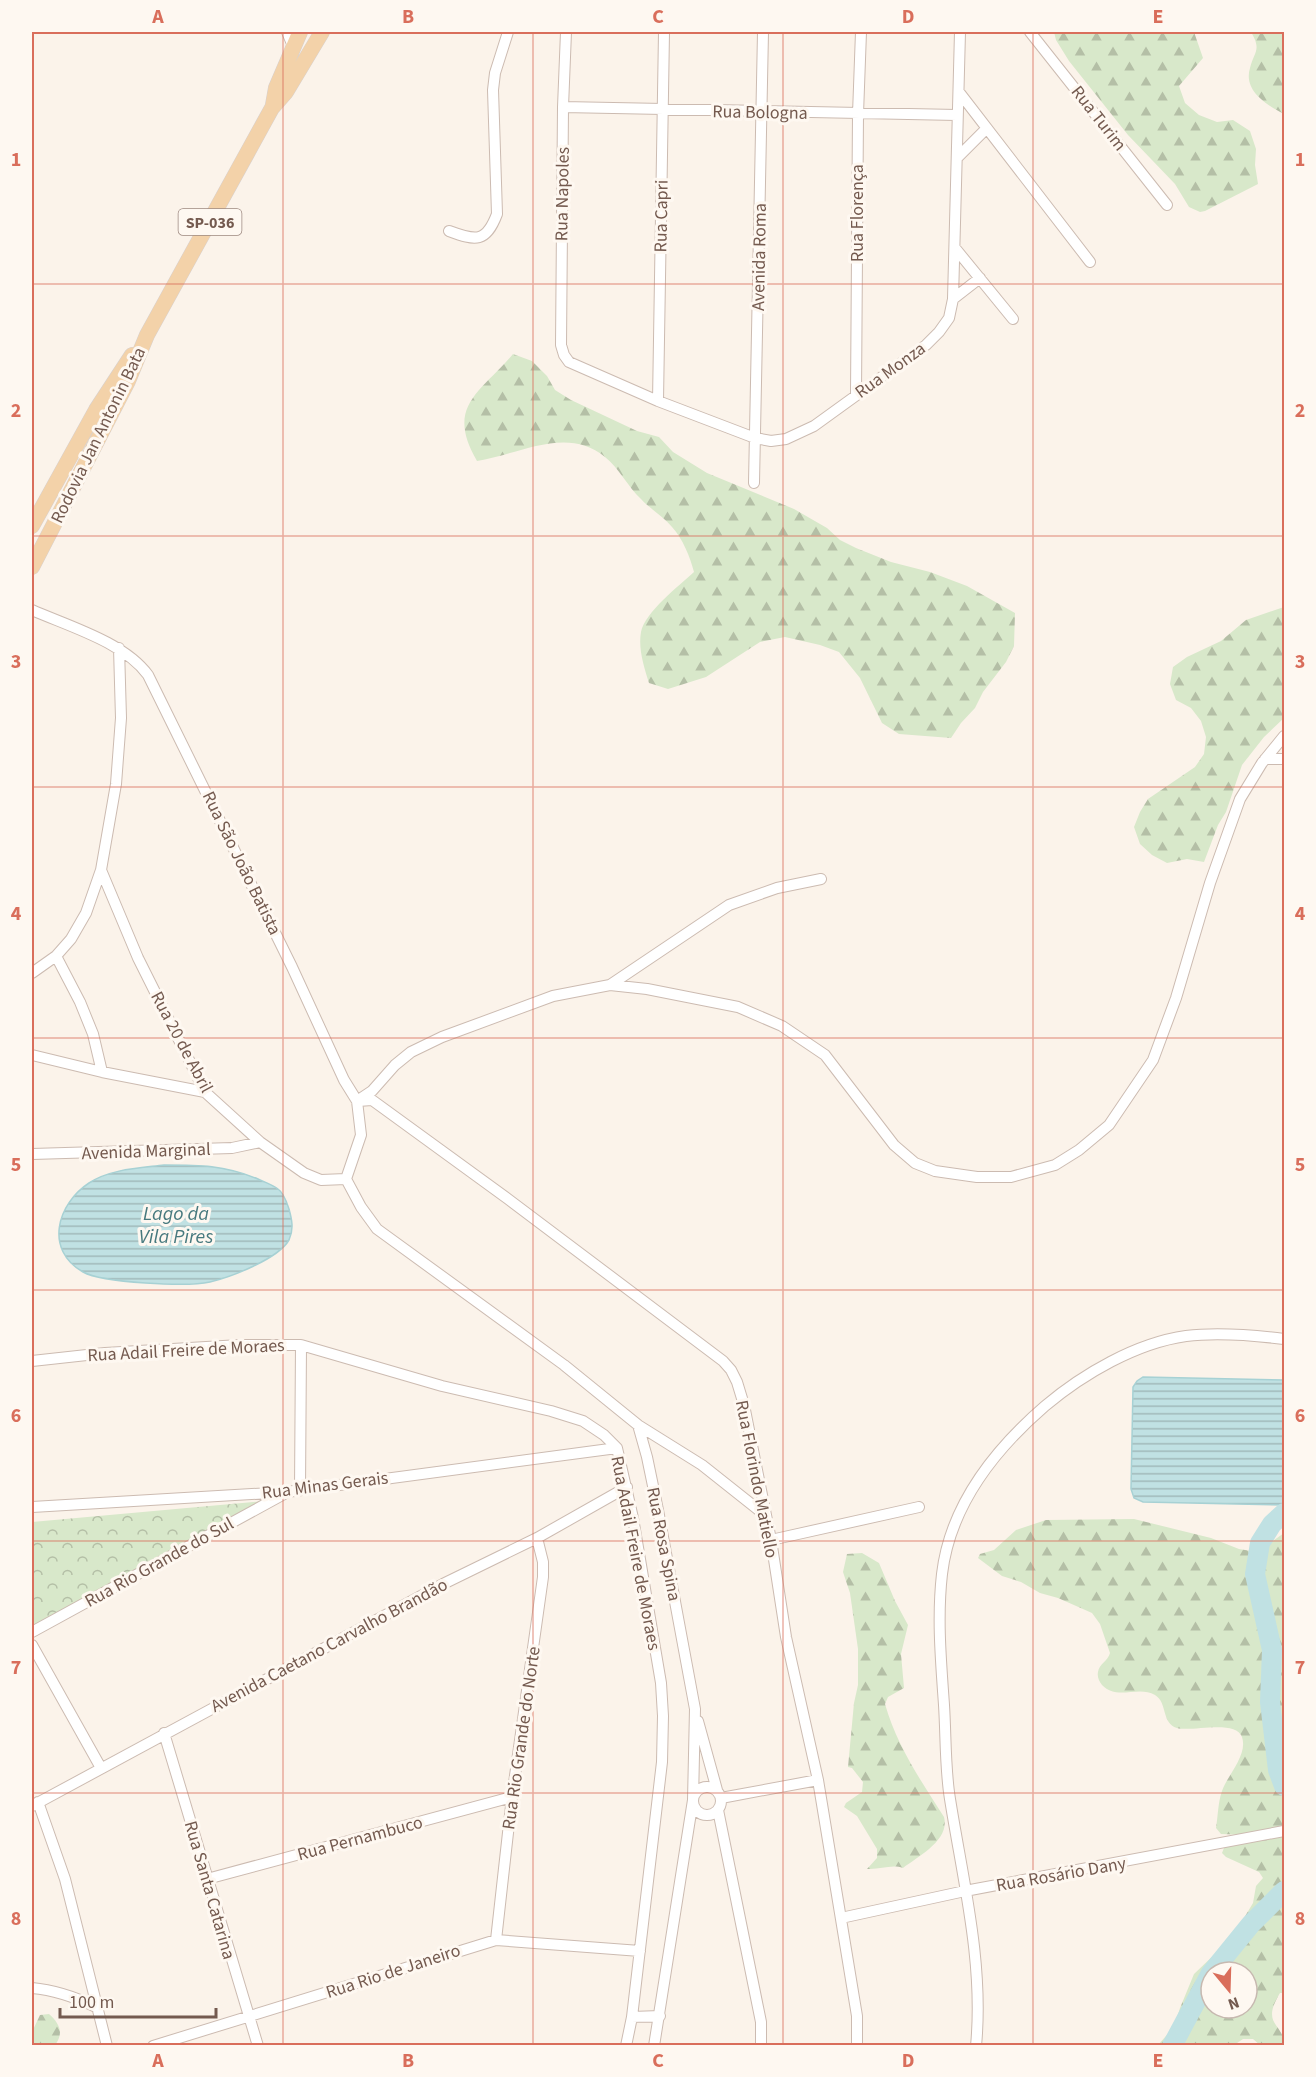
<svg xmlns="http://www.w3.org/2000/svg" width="1316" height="2077" font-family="'Source Sans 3',sans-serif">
	<defs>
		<pattern id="forest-firs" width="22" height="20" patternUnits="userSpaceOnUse" patternTransform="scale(1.5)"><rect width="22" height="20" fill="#d8e8ca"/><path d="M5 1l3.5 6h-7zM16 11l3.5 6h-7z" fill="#b4bfa6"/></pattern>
		<pattern id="park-crowns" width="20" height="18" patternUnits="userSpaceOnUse" patternTransform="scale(1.5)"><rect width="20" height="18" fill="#d8e8ca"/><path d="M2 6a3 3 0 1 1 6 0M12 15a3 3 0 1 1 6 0" fill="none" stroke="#b4bfa6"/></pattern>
		<pattern id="water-rules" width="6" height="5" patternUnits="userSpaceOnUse" patternTransform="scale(1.5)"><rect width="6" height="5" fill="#c0e1e3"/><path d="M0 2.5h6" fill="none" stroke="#a1b9ba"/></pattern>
	</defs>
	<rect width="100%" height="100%" fill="#fbf3ea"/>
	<!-- forest -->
	<path fill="url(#forest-firs)" fill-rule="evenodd" d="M1054 32H1194L1203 58 1179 86 1185 103 1199 115 1217 122 1233 120 1250 131 1256 149 1255 165 1258 184 1205 211 1200 212 1189 207 1175 184 1128 135 1069 61 1056 40Z
		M1251 32H1284V114C1267 105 1243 91 1250 68 1254 52 1262 50 1251 32Z
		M513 354 532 361 547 376 555 390 571 400 637 431 659 437 673 452 707 473 794 509 827 528 840 540 856 548 891 562 930 572 967 586 1015 613 1014 646 1006 662 983 692 975 708 961 723 951 738 899 734 882 723 860 678 839 652 820 645 785 637 760 642 706 677 668 689 649 683C644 667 638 649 641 632 645 612 679 586 694 572 690 557 683 539 672 527 663 516 650 509 641 499 628 487 619 468 605 457 567 425 518 455 477 461 445 406 480 393 513 354Z
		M1284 607V718L1264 737 1242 765 1226 812 1218 825 1204 862 1187 859 1167 863 1152 855 1140 844 1134 827 1140 812 1148 799 1195 767 1204 754 1206 737 1201 721 1191 708 1176 700 1170 684 1173 667 1187 657 1221 641 1246 620Z
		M1134 1519 1211 1538 1239 1549 1251 1551 1260 1550 1284 1533V1993H1280C1260 2026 1284 2022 1284 2045H1260L1253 2039H1243L1234 2045H1158L1174 2027 1180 2008 1194 1974 1218 1951 1244 1918 1253 1903 1256 1886 1263 1878 1259 1872 1226 1857 1222 1853 1224 1848 1244 1839 1247 1835 1221 1834 1216 1828C1218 1816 1218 1802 1222 1791 1228 1774 1248 1755 1242 1737 1236 1719 1192 1732 1177 1728 1161 1723 1168 1703 1155 1695 1138 1685 1117 1701 1102 1685 1099 1681 1097 1677 1098 1672 1099 1664 1108 1661 1110 1653L1100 1624 1092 1613 1058 1598 1040 1593 1021 1582 1002 1576 978 1558 980 1554 994 1550 1016 1530 1046 1520ZM1211 1972H1247V2008H1211Z
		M862 1553 879 1563 895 1601 908 1625 901 1654 904 1688 888 1697 885 1704C897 1746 921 1781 944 1817 950 1840 919 1856 903 1868 891 1864 880 1870 867 1869L877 1858V1849L857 1816 844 1807 846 1803 862 1792 863 1782 852 1768 848 1767 854 1703 858 1685V1649L850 1593 843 1572 847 1554Z
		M49 2014C60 2024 64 2033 55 2045H32V2032L40 2015Z"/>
	<!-- park -->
	<path fill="url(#park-crowns)" d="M265 1501 33 1628 32 1522Z"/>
	<!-- water -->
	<path fill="url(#water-rules)" stroke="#a7d1d4" stroke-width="1.5" d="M164 1165C200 1165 224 1165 258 1179 264 1182 273 1185 278 1189 284 1193 287 1203 289 1209 292 1220 294 1229 289 1240 278 1259 231 1277 210 1282 187 1287 103 1283 83 1272 44 1250 57 1204 89 1183 110 1169 140 1168 164 1165Z
		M1143 1377 1284 1380V1505L1143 1502 1134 1498 1131 1489 1133 1387 1137 1381Z"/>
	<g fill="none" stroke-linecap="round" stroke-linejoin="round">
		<!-- river -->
		<path stroke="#c0e1e3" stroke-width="20" d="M1284 1513 1272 1524 1260 1543 1255 1574 1272 1650 1270 1702 1278 1770 1284 1786
			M1212 1972 1251 1924 1284 1891
			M1172 2046 1211 1973"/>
		<!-- minor casing -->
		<g stroke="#ccbbb1" stroke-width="12">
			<path id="minor" d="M287 32 293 46
				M566 32 563 107 561 345 564 355 569 362 658 401 755 438 771 441 786 439 814 426 926 345 939 332 949 318 953 299 960 32
				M1030 32 1167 205
				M959 92 1090 262
				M563 107 957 115
				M957 158 986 129
				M449 231C476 241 486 243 497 214L493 90 495 73 508 32
				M955 248 1013 319
				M953 299 980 278
				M856 395 858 114 861 32
				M658 401 664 32
				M754 483 763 32
				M32 610C68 626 124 642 148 675L292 967 344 1080 357 1101 361 1135 346 1179
				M1265 759H1284
				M101 870 138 958 205 1092 260 1142 304 1173 321 1180 346 1179
				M56 956 80 1002 93 1034 102 1072
				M32 973 56 956 71 939 86 913 101 870 116 784 121 718 119 648
				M610 985 729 905 777 888 821 879
				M32 1055 102 1072 205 1092
				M357 1101 372 1091 395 1065 411 1052 442 1037 553 996 610 985 647 989 738 1007 782 1026 825 1055 894 1145 915 1163 935 1171 977 1177H1011L1055 1165 1079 1150 1109 1125 1153 1060 1176 998 1210 883 1240 799 1262 763 1284 736
				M358 1101 372 1100 508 1199 723 1361 731 1370 737 1382 744 1405 771 1540 786 1637 818 1780 857 2016V2046
				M32 1154 232 1148 260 1142
				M346 1179 361 1207 377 1229 564 1365 638 1425 647 1457 658 1510 695 1709 693 1800 654 2046
				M32 1361 105 1353 240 1345H301L442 1386 551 1411 583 1421 604 1435 617 1448 633 1518 661 1683 663 1716 662 1762 632 2017 626 2046
				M638 1425 702 1465 765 1515
				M300 1489 301 1345
				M32 1507 287 1492 617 1448
				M771 1540 919 1507
				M32 1632 284 1494
				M32 1645 101 1768
				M698 1721 717 1790
				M164 1733 258 2046
				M693 1801a14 14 0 1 1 28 0a14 14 0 1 1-28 0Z
				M721 1798 818 1780
				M38 1802 65 1879 107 2046
				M32 1806 443 1584 537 1538 627 1487
				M718 1810 761 2022V2046
				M207 1879 512 1797
				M841 1918 965 1891 1284 1831
				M496 1940 512 1797 543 1577V1562L537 1538
				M32 1988C55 1990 75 1997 96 2007
				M632 2017 660 2016
				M153 2046 496 1940 640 1951
				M976 2046C984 1963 963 1881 950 1799 945 1769 946 1736 944 1705 941 1662 937 1618 942 1574 950 1506 994 1450 1045 1406 1083 1374 1136 1343 1186 1336 1219 1332 1252 1335 1284 1339"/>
		</g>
		<!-- primary casing -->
		<g stroke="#d8d1ce" stroke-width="16">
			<path id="primary" d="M273 105 276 88 300 32
				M32 526 96 410 132 355
				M32 567 128 381 147 335 272 108 286 92 322 32"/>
		</g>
		<!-- minor -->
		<use href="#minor" stroke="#fff" stroke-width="10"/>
		<!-- primary -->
		<use href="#primary" stroke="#f3d2a9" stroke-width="15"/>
	</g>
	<!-- grid -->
	<path fill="none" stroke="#d96e5b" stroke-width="1.5" stroke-opacity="0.55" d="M283 32V2046M533 32V2046M783 32V2046M1033 32V2046M32 284H1284M32 536H1284M32 787H1284M32 1038H1284M32 1290H1284M32 1541H1284M32 1793H1284"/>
	<g text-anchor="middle" stroke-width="6" stroke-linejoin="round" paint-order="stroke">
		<!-- shield labels -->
		<rect fill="#fef8f1" stroke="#9d8980" stroke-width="1.5" x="178.5" y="209" width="63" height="26" rx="4.5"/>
		<g font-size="16" font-weight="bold" fill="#745a4f">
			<text x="210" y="228">SP-036</text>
		</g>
		<!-- street labels -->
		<g font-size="18" fill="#745a4f" stroke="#fef8f1">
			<text transform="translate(760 112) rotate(1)" y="6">Rua Bologna</text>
			<text transform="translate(1099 118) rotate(52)" y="6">Rua Turim</text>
			<text transform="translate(562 194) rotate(-89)" y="6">Rua Napoles</text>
			<text transform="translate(857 213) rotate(-90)" y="6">Rua Florença</text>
			<text transform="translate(661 216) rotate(-89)" y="6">Rua Capri</text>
			<text transform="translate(759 257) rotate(-89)" y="6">Avenida Roma</text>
			<text transform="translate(890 370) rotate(-36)" y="6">Rua Monza</text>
			<text transform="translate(98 435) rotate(-64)" y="6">Rodovia Jan Antonin Bata</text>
			<text transform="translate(242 863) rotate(64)" y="6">Rua São João Batista</text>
			<text transform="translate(182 1042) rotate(62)" y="6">Rua 20 de Abril</text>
			<text transform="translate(146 1151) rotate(-2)" y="6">Avenida Marginal</text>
			<text transform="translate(186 1350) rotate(-3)" y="6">Rua Adail Freire de Moraes</text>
			<text transform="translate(757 1479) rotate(79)" y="6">Rua Florindo Matiello</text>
			<text transform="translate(325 1485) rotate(-7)" y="6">Rua Minas Gerais</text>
			<text transform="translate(664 1544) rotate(79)" y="6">Rua Rosa Spina</text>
			<text transform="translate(636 1553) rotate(79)" y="6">Rua Adail Freire de Moraes</text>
			<text transform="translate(159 1562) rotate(-29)" y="6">Rua Rio Grande do Sul</text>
			<text transform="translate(329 1645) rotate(-28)" y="6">Avenida Caetano Carvalho Brandão</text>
			<text transform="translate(521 1738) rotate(-82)" y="6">Rua Rio Grande do Norte</text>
			<text transform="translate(360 1838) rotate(-15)" y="6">Rua Pernambuco</text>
			<text transform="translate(1061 1874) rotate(-10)" y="6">Rua Rosário Dany</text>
			<text transform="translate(210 1890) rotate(74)" y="6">Rua Santa Catarina</text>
			<text transform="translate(393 1971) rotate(-18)" y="6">Rua Rio de Janeiro</text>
		</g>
		<!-- water labels -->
		<g font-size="20" font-style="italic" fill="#47797e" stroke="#fef8f1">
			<text x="176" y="1220">Lago da<tspan x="176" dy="23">Vila Pires</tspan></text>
		</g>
	</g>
	<!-- border -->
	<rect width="1316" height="2077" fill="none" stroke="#fef8f1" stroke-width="66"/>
	<!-- north arrow -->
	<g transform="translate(1229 1990) rotate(161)"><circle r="28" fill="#fef8f1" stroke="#c7b9b0" stroke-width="1.5"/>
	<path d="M0-4.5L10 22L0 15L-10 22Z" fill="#d96e5b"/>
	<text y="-9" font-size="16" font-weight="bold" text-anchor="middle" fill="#745a4f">N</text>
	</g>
	<!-- scale -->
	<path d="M60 2008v9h156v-9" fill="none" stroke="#745a4f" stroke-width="3"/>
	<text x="69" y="2008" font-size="18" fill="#745a4f" stroke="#fef8f1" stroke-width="4.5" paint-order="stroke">100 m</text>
	<rect x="33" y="33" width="1250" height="2011" fill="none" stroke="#d96e5b" stroke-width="2"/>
	<g font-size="20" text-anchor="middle" font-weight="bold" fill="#d96e5b">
		<text x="158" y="23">A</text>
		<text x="408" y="23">B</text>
		<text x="658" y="23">C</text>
		<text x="908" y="23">D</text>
		<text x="1158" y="23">E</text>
		<text x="16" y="166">1</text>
		<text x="1300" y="166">1</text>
		<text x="16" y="417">2</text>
		<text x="1300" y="417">2</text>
		<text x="16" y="668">3</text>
		<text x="1300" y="668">3</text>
		<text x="16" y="920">4</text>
		<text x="1300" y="920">4</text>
		<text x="16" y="1171">5</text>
		<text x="1300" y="1171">5</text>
		<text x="16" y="1422">6</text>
		<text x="1300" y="1422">6</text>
		<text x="16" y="1674">7</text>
		<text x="1300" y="1674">7</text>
		<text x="16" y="1925">8</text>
		<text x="1300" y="1925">8</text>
		<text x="158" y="2067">A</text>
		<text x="408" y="2067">B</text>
		<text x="658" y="2067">C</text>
		<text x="908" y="2067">D</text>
		<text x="1158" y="2067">E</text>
	</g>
</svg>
